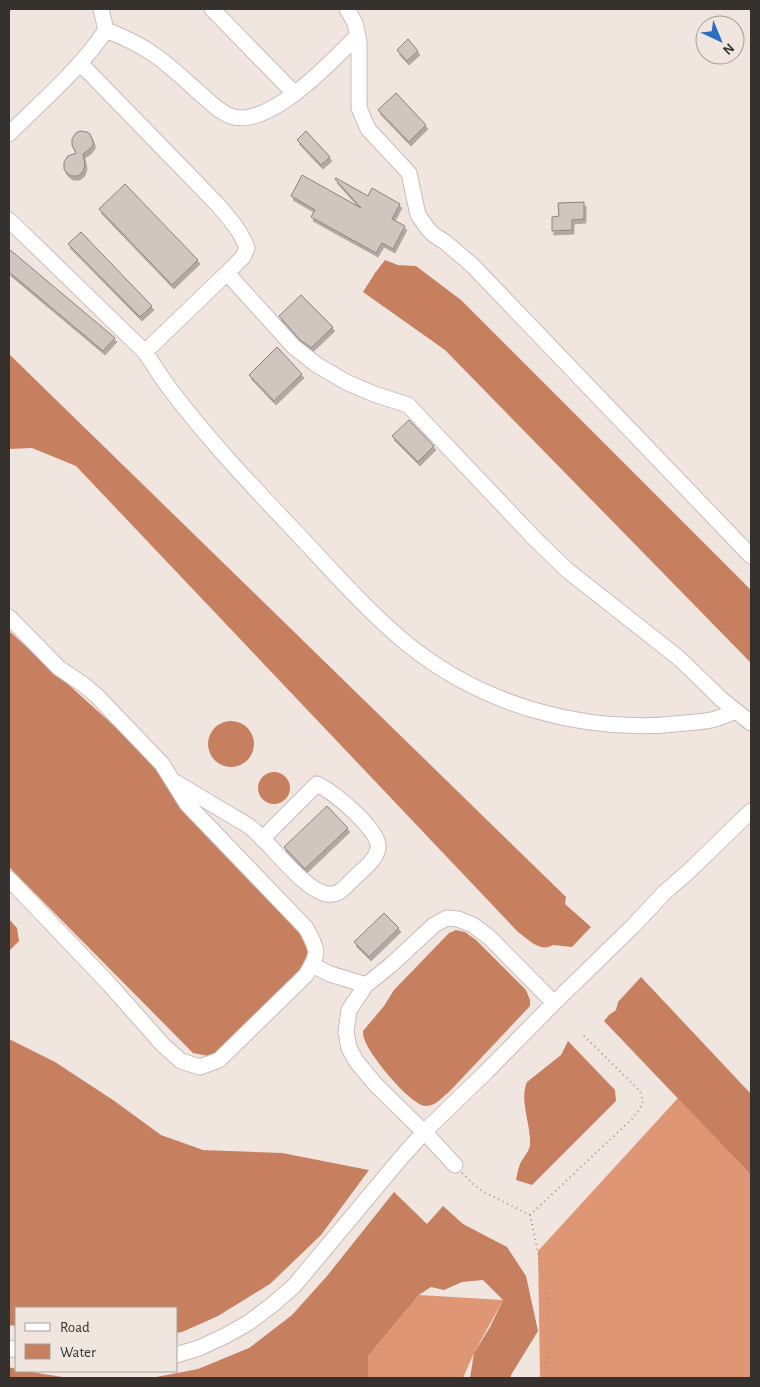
<svg xmlns="http://www.w3.org/2000/svg" width="760" height="1387" font-family="'Alegreya Sans',sans-serif">
	<defs>
		<filter id="shadow"><feDropShadow dx="2" dy="4" stdDeviation="0" flood-color="#0004"/></filter>
	</defs>
	<rect width="100%" height="100%" fill="#f1e5e0"/>
	<!-- forest -->
	<path fill="#de9675" d="M678 1098 751 1175V1378H540L538 1251Z
		M419 1295 503 1300 474 1353 463 1378H368V1356Z"/>
	<!-- water -->
	<path fill="#c68060" d="M385 260 398 265 416 266 461 300 751 590V663L445 350 363 292 375 273Z
		M9 354 566 897 565 904 591 927 572 947 553 945C540 953 528 939 518 932L76 466 32 448 9 449Z
		M9 631 152 760 168 787 313 948 301 969 213 1057 193 1053 9 867Z
		M208 744a23 23 0 1 1 46 0a23 23 0 1 1-46 0Z
		M258 788a16 16 0 1 1 32 0a16 16 0 1 1-32 0Z
		M9 919 17 928 19 941 9 951Z
		M456 930 465 932 476 940 526 990 530 1000V1006L449 1092C442 1097 436 1106 426 1106 411 1106 368 1054 364 1038 363 1036 363 1033 363 1031L384 1006 394 990 449 933Z
		M641 977 751 1094V1175L604 1021 609 1015 616 1010 618 1002Z
		M9 1039 55 1062 113 1100 161 1135 203 1150 282 1153 369 1170 321 1235 270 1284 218 1316 182 1332 176 1333V1308H16V1326L9 1325Z
		M568 1041 615 1090 616 1101 532 1185 516 1180C517 1175 518 1169 520 1164 523 1157 530 1151 530 1144 531 1124 519 1100 527 1082L561 1055Z
		M394 1192 427 1224 443 1206 463 1224 507 1247 526 1276 538 1331 511 1375V1378H470L474 1353 490 1327 503 1300 483 1280 462 1282 444 1290 431 1287 419 1295 368 1356V1378H151L198 1369 249 1348 292 1315 327 1276Z
		M9 1367 16 1369V1371C36 1371 54 1377 73 1378H9Z"/>
	<!-- building -->
	<path fill="#d1c5c0" stroke="#8b807b" filter="url(#shadow)" d="M408 39 418 51 407 61 397 50Z
		M396 93 426 125 409 142 378 110Z
		M80 131 87 132 90 134 93 141V145L89 150 83 154 85 165 83 172 78 176H71L66 172 64 169V162L68 156 76 153 72 145V139L76 133Z
		M306 131 330 157 321 165 297 140Z
		M302 175 361 208 335 179 336 178 368 196 372 188 400 204 392 219 405 226 393 249 382 243 376 253 311 217 315 210 291 196Z
		M125 184 198 260 172 285 99 209Z
		M584 202V219L572 220V230L552 231V217L559 216 558 203Z
		M81 232 152 306 140 317 68 244Z
		M9 249 115 338 103 351 9 272Z
		M301 295 333 327 311 348 300 340 279 316Z
		M277 347 302 374 274 401 249 375Z
		M409 420 434 446 418 462 392 436Z
		M327 806 348 828 305 869 284 847Z
		M384 913 399 928 369 957 354 942Z"/>
	<g fill="none" stroke-linecap="round" stroke-linejoin="round">
		<!-- minor casing -->
		<g stroke="#c9bdb8" stroke-width="17">
			<path id="minor" d="M212 9 295 94
				M347 9 355 23 359 41V108L368 129 409 173 418 215 428 229 434 235 445 242 472 265 751 556
				M106 30C124 37 141 45 156 56 173 68 188 83 203 96 212 104 222 114 234 117 272 126 333 60 358 35
				M80 63 217 204C229 218 241 231 247 248L243 257 227 273 294 347 317 365 346 382 374 394 408 405 535 539 567 570 680 659 721 699 751 723
				M9 134C42 101 80 69 106 30L101 9
				M9 220 145 352 227 273
				M145 352C153 364 161 377 170 389 207 438 250 484 292 528 329 567 365 609 406 643 483 706 587 735 685 723 694 722 703 722 711 720 720 718 728 714 736 711
				M9 617 59 668 84 685 96 695 162 764 187 804 306 928C318 951 320 952 306 975L219 1060 200 1067 181 1061 163 1045 110 985 9 879
				M175 782C192 792 210 803 227 813 235 818 243 822 250 827 270 842 304 891 327 894 339 896 345 887 352 880 361 871 376 861 378 848 381 831 333 791 317 784L262 839
				M312 965 330 974 366 985
				M455 1165 430 1138 376 1085 356 1061 349 1048 346 1032 349 1010 366 985 391 965 434 925 447 918 458 919 473 925 490 938 554 1003
				M9 1348 16 1350
				M176 1355 199 1348 225 1336 248 1323 272 1305 294 1286 400 1159 424 1132 486 1072 554 1003 633 926 665 892 687 873 751 811"/>
		</g>
		<!-- path -->
		<path stroke="#9d9591" stroke-width="2" stroke-dasharray="1 4" stroke-linecap="butt" d="M462 1173 474 1185 482 1191 530 1215
			M544 1378 550 1336 548 1300 530 1215 632 1119 640 1109 643 1101 640 1091 582 1034"/>
		<!-- minor -->
		<use href="#minor" stroke="#fff" stroke-width="15"/>
	</g>
	<!-- border -->
	<rect width="760" height="1387" fill="none" stroke="#35312f" stroke-width="20"/>
	<!-- legend -->
	<rect x="15" y="1307" width="162" height="65" fill="#f1e5e0" stroke="#a69d99"/>
	<rect x="25" y="1323" width="25" height="8" fill="#ffffff" stroke="#a69d99"/>
	<text x="60" y="1332" font-size="15" fill="#35312f">Road</text>
	<rect x="25" y="1344" width="25" height="15" fill="#c68060" stroke="#a69d99"/>
	<text x="60" y="1357" font-size="15" fill="#35312f">Water</text>
	<!-- north arrow -->
	<g transform="translate(720 40) rotate(136)"><circle r="24" fill="#f1e5e0" stroke="#a69d99"/>
	<path d="M0-4L9 19L0 12L-9 19Z" fill="#296ebf"/>
	<text y="-8" font-size="14" font-weight="bold" text-anchor="middle" fill="#35312f">N</text>
	</g>
</svg>
